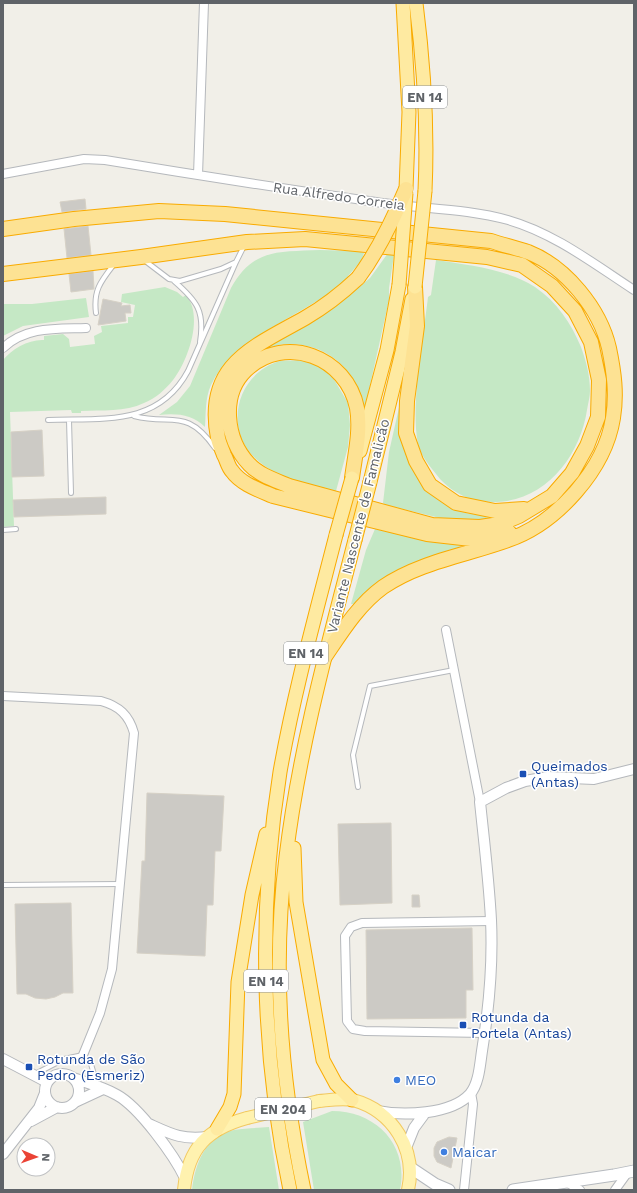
<svg xmlns="http://www.w3.org/2000/svg" width="637" height="1193" font-family="'Work Sans',sans-serif">
	<rect width="100%" height="100%" fill="#f1efe8"/>
	<!-- green -->
	<path fill="#c5e8c5" d="M320 250 358 251 364 253 362 260 348 276 350 279C330 294 309 306 288 318 258 336 227 352 211 385 205 398 206 414 205 427 193 414 175 413 159 415L177 402 190 386 231 288C253 248 279 252 320 250Z
		M388 253 394 255 389 288V300L363 417C362 375 331 343 287 344 274 344 262 352 250 358L260 350 351 294 370 278Z
		M436 260C468 265 507 269 535 287 557 302 571 323 581 347 586 361 590 375 590 391 590 397 588 403 587 410 580 456 546 500 497 502 474 502 456 496 440 479 433 470 424 460 420 450 408 418 424 333 428 297L431 295Z
		M165 287 177 292 183 297 186 295C204 316 188 361 173 380 165 390 156 398 144 403 125 412 102 410 81 411V413H72L71 410 10 412 14 526 3 527V360C12 349 29 339 44 340V336L63 334 69 339 70 347 95 344 94 336 102 332 101 326 128 323V317H133L135 305 121 302 122 294Z
		M86 298 89 317 23 326 3 336V304H32Z
		M298 360 317 365 332 376 348 403 350 425 348 447 336 491C308 485 277 479 255 458 223 428 237 373 280 361 285 360 292 361 298 360Z
		M407 372 402 437 453 507 466 513 492 517 489 519 462 520 440 518 386 505 383 503 389 452Z
		M375 529 429 541 462 545 458 548C419 560 382 571 355 604H351L366 550Z
		M332 1111C377 1111 409 1146 400 1190H314L303 1122Z
		M269 1127 279 1190H192C195 1164 205 1136 234 1130 246 1128 258 1128 269 1127Z"/>
	<!-- building -->
	<path fill="#cccac5" stroke="#d6d1c6" d="M85 199 86 209 62 212 60 202Z
		M88 226 91 255 67 258 64 229Z
		M93 271 94 289 71 292 69 274Z
		M103 299 122 303 121 306 130 305 131 313H125L126 321 98 325Z
		M42 430 44 476 12 477 11 432Z
		M106 497V514L14 517 13 500Z
		M147 793 224 796 221 851H215L213 905H207L205 956 137 953 142 861H145Z
		M391 823 392 903 340 905 338 824Z
		M412 895H419L420 907H412Z
		M71 903 73 993H63L55 997 46 999 35 998 26 994H17L15 904Z
		M472 928 473 990H466V1018L367 1019 366 930Z
		M449 1137 457 1138 451 1168 437 1162 434 1156V1148L437 1142Z"/>
	<g fill="none" stroke-linecap="round" stroke-linejoin="round">
		<!-- service casing -->
		<g stroke="#b5b8bc" stroke-width="6">
			<path id="service" d="M144 260 169 279 180 281 221 269 236 262 244 246
				M174 281C197 301 205 311 200 342
				M96 313C93 290 101 281 115 263
				M134 416C172 426 186 407 215 448
				M48 420C102 418 158 427 188 371L236 262
				M69 420 71 493
				M3 530 16 529
				M358 787 353 755 370 686 454 670
				M3 885 120 884
				M37 1073 64 1059 83 1055 91 1064 97 1085"/>
		</g>
		<!-- minor casing -->
		<g stroke="#b5b8bc" stroke-width="10">
			<path id="minor" d="M3 174 84 159 105 160C196 175 286 189 376 202 420 209 465 208 508 220 554 233 594 264 634 290
				M198 175 204 3
				M3 348C26 326 58 329 86 328
				M446 630 480 802
				M3 696 101 701C119 706 129 715 134 733L112 969 100 1013 83 1055
				M485 1033 365 1031 353 1029 347 1021 345 936 351 927 362 923 491 921
				M568 1183 580 1190
				M464 1190 473 1104 471 1093
				M615 1190 628 1172"/>
		</g>
		<!-- tertiary casing -->
		<g stroke="#b5b8bc" stroke-width="12">
			<path id="tertiary" d="M3 1059 47 1082
				M45 1091a17 17 0 1 1 34 0a17 17 0 1 1-34 0Z
				M73 1078C87 1083 103 1087 117 1095 139 1107 174 1155 185 1178
				M75 1102 103 1089
				M377 1111C403 1116 451 1115 470 1094 479 1084 480 1064 482 1051 489 1008 493 963 491 920 489 881 484 841 480 802L506 788 525 781 548 777 594 779 634 769
				M31 1121 57 1107
				M149 1124C171 1134 182 1140 207 1137
				M406 1148 414 1128 425 1113
				M3 1154 39 1108 45 1093"/>
		</g>
		<!-- secondary casing -->
		<g stroke="#b6babf" stroke-width="13">
			<path id="secondary" d="M411 1168 435 1184 449 1190
				M513 1190 614 1175 634 1171"/>
		</g>
		<!-- primary casing -->
		<g stroke="#f2c960" stroke-width="14">
			<path id="primary" d="M319 1101C330 1100 342 1098 353 1100 393 1111 417 1150 408 1190
				M184 1190C188 1148 207 1129 247 1118"/>
		</g>
		<!-- trunk casing -->
		<g stroke="#f9ab00" stroke-width="15">
			<path id="trunk" d="M403 3 409 112 406 189
				M416 3C424 66 428 127 425 191
				M360 451 387 350 399 285
				M370 482 402 352 412 299
				M294 848 296 902 323 1060 336 1084 352 1100
				M217 1129 230 1107 234 1094 238 982 252 895 266 834
				M290 1190C261 1054 258 909 280 772 294 692 316 613 336 535
				M304 1190C281 1081 272 967 286 857 299 749 328 644 355 540"/>
		</g>
		<!-- motorway casing -->
		<g stroke="#f9ab00" stroke-width="16">
			<path id="motorway" d="M3 229 74 219 159 211 225 214 491 241C503 245 516 248 528 252 566 267 600 309 609 348 614 372 617 394 613 418 605 469 557 523 508 540 467 555 419 562 383 587 358 605 341 633 324 658
				M3 274 141 257 247 242 305 239 487 257 522 265 552 286 575 311 591 342 599 380 598 417 587 446 572 473 552 496 519 516 500 524 480 527 432 525 289 486C275 480 259 475 249 464 226 440 220 395 246 370 285 333 347 357 357 408 361 431 355 455 352 478
				M358 278C342 293 324 307 305 318 252 348 204 365 218 438 219 444 222 449 224 455 227 460 228 467 232 471 241 484 259 490 273 496L427 534 471 539 509 532
				M415 287 417 326 407 401 406 433 416 461 430 485 456 503 495 511 524 509"/>
		</g>
		<!-- service -->
		<use href="#service" stroke="#fff" stroke-width="4"/>
		<!-- minor -->
		<use href="#minor" stroke="#fff" stroke-width="8"/>
		<!-- tertiary -->
		<use href="#tertiary" stroke="#fff" stroke-width="10"/>
		<!-- secondary -->
		<use href="#secondary" stroke="#fff" stroke-width="11"/>
		<!-- primary -->
		<use href="#primary" stroke="#fff2af" stroke-width="12"/>
		<!-- trunk -->
		<use href="#trunk" stroke="#feeaa1" stroke-width="13"/>
		<!-- motorway -->
		<use href="#motorway" stroke="#fde293" stroke-width="14"/>
		<!-- primary-bridge casing -->
		<g stroke="#f2c960" stroke-width="14" stroke-linecap="butt">
			<path id="primary-bridge" d="M247 1118 319 1101"/>
		</g>
		<!-- trunk-bridge casing -->
		<g stroke="#f9ab00" stroke-width="15" stroke-linecap="butt">
			<path id="trunk-bridge" d="M399 285 406 193
				M415 287 425 191
				M336 535 352 478
				M355 540 370 482"/>
		</g>
		<!-- motorway-bridge casing -->
		<g stroke="#f9ab00" stroke-width="16" stroke-linecap="butt">
			<path id="motorway-bridge" d="M358 278C379 250 393 220 406 189"/>
		</g>
		<!-- primary-bridge -->
		<use href="#primary-bridge" stroke="#fff2af" stroke-width="12"/>
		<!-- trunk-bridge -->
		<use href="#trunk-bridge" stroke="#feeaa1" stroke-width="13"/>
		<!-- motorway-bridge -->
		<use href="#motorway-bridge" stroke="#fde293" stroke-width="14"/>
	</g>
	<!-- markers -->
	<g fill="#1a4fb4" stroke="#fff" stroke-width="1.5">
		<rect x="519" y="770" width="8" height="8" rx="2"/>
		<rect x="459" y="1021" width="8" height="8" rx="2"/>
		<rect x="25" y="1063" width="8" height="8" rx="2"/>
	</g>
	<g fill="#3f7fe0" stroke="#fff" stroke-width="1.5">
		<circle cx="397" cy="1080" r="4"/>
		<circle cx="444" cy="1152" r="4"/>
	</g>
	<g text-anchor="middle" stroke-width="3" stroke-linejoin="round" paint-order="stroke">
		<!-- shield labels -->
		<g fill="#fff" stroke="#8f9295" stroke-width="1">
			<rect x="403" y="86" width="44" height="22" rx="3"/>
			<rect x="284" y="642" width="44" height="22" rx="3"/>
			<rect x="244" y="970" width="44" height="22" rx="3"/>
			<rect x="255" y="1098" width="56" height="22" rx="3"/>
		</g>
		<g font-size="13" font-weight="bold" fill="#5f6368">
			<text x="425" y="102">EN 14</text>
			<text x="306" y="658">EN 14</text>
			<text x="266" y="986">EN 14</text>
			<text x="283" y="1114">EN 204</text>
		</g>
		<!-- street labels -->
		<g font-size="14" fill="#5f6368" stroke="#fff">
			<text transform="translate(339 196) rotate(8)" y="5">Rua Alfredo Correia</text>
			<text transform="translate(358 526) rotate(-76)" y="5">Variante Nascente de Famalicão</text>
		</g>
		<!-- transit labels -->
		<g font-size="14" fill="#164399" stroke="#fff" text-anchor="start">
			<text x="531" y="771">Queimados<tspan x="531" dy="16">(Antas)</tspan></text>
			<text x="471" y="1022">Rotunda da<tspan x="471" dy="16">Portela (Antas)</tspan></text>
			<text x="37" y="1064">Rotunda de São<tspan x="37" dy="16">Pedro (Esmeriz)</tspan></text>
		</g>
		<!-- shop labels -->
		<g font-size="14" fill="#366cbe" stroke="#fff" text-anchor="start">
			<text x="405" y="1085">MEO</text>
			<text x="452" y="1157">Maicar</text>
		</g>
	</g>
	<!-- border -->
	<rect width="637" height="1193" fill="none" stroke="#5f6368" stroke-width="8"/>
	<!-- north arrow -->
	<g transform="translate(36 1157) rotate(92)"><circle r="19" fill="#ffffff" stroke="#bfc1c3"/>
	<path d="M0-3L7 15L0 10L-7 15Z" fill="#ea4335"/>
	<text y="-6" font-size="11" font-weight="bold" text-anchor="middle" fill="#5f6368">N</text>
	</g>
</svg>
